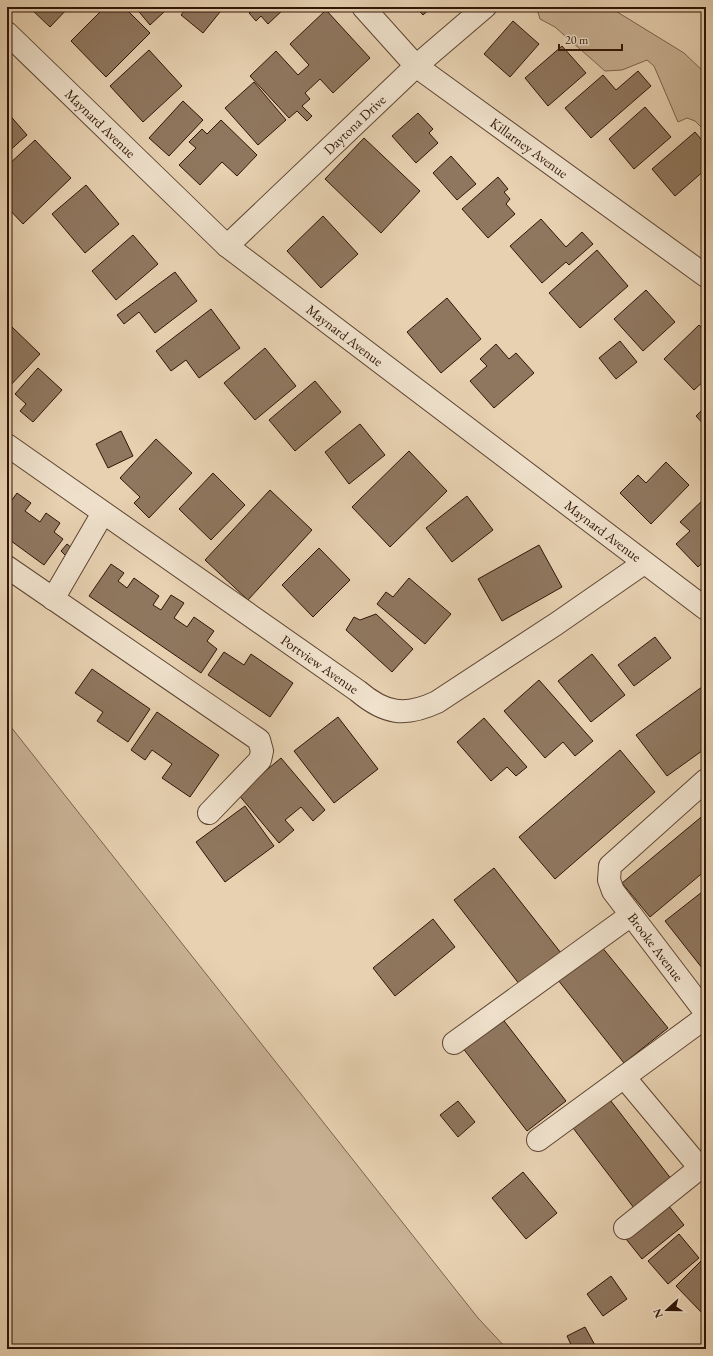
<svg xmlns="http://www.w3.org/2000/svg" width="713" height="1356" font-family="'EB Garamond',serif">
	<rect width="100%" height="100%" fill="#e7d1b1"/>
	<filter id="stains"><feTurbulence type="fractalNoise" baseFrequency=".005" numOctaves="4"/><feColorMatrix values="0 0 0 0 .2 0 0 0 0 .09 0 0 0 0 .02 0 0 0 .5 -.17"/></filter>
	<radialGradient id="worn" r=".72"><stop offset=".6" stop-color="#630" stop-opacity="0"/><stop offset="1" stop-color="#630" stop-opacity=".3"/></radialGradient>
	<!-- green -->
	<path fill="#c8b194" stroke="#7c634d" d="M539 7H611L614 10 684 53 706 74V132L695 121 687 118 678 122 654 66 647 60 622 70 605 71 555 27 540 19 537 9Z
		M7 722 478 1318 507 1349H7Z"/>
	<!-- building -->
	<path fill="#8f775f" stroke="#301506" d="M29 7H69L50 27Z
		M105 7H124L150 33 106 77 71 41Z
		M135 7H162L165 11 150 25Z
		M187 7H224L203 33 181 15Z
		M248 7H286L268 24 261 16 256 21 249 13 252 11Z
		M416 7H432L423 15Z
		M326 10 370 58 333 93 320 79 305 93 310 99 302 106 312 116 307 121 297 111 289 118 250 76 276 51 298 75 309 65 290 44Z
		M513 21 539 44 510 77 484 54Z
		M562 46 586 73 548 106 525 78Z
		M149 50 182 86 143 122 110 86Z
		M638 71 651 86 591 138 565 108 603 75 616 90Z
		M254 82 286 120 258 145 225 108Z
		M183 101 203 120 169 156 149 138Z
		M645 107 671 137 634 169 609 139Z
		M7 112 27 135 7 153Z
		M418 113 433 129 429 133 438 143 416 163 392 136Z
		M221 120 257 155 237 176 222 162 200 185 179 165 196 148 189 142 202 129 207 134Z
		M695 132 706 145V169L675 196 652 169Z
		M364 138 420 191 381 233 325 179Z
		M35 140 71 178 23 224 7 207V166Z
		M451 156 476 184 457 200 433 173Z
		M498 177 508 189 504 192 510 199 506 204 515 214 488 238 462 209Z
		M86 185 119 224 85 253 52 214Z
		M323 216 358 254 321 288 287 251Z
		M541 219 566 247 582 232 593 244 569 265 566 262 542 283 510 246Z
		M133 235 158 264 116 300 92 271Z
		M597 250 628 286 580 328 549 293Z
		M175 272 197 301 155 333 139 312 124 324 117 315Z
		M646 290 675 322 643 351 614 319Z
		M447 298 481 339 441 373 407 332Z
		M211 309 240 348 199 378 186 360 171 371 156 351Z
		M699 325 706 332V379L694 390 664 359Z
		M11 326 40 354 7 389V331Z
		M620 341 637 362 616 379 599 358Z
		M496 344 509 359 516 353 534 373 494 408 470 381 487 366 480 359Z
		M265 348 296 386 255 420 224 383Z
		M38 368 62 390 33 422 20 411 26 404 15 394Z
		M315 381 341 412 295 451 269 420Z
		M706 406V427L696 416Z
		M360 424 385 455 349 484 325 452Z
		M121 431 133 456 108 468 96 444Z
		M156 439 192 473 149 518 134 503 140 497 120 478Z
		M409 451 447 491 390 547 352 507Z
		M666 462 689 485 651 524 620 493 638 475 646 483Z
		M213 473 245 505 211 540 179 509Z
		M270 490 312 530 248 600 205 560Z
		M17 493 31 503 25 511 40 522 46 513 60 523 54 532 63 539 44 565 7 538V502L9 504Z
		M467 496 493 530 452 562 426 528Z
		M706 497V559L698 567 676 544 690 531 680 522Z
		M67 544 73 549 67 557 61 551Z
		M539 545 562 587 502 621 478 579Z
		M319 548 350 580 313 617 282 585Z
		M111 564 124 573 118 581 127 588 134 578 159 596 153 605 161 610 171 595 184 603 174 618 187 627 194 617 214 631 207 641 217 649 201 673 89 596Z
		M409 578 451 614 425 644 377 604 386 592 393 597Z
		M376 614 413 649 392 672 346 630 354 617 360 620Z
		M655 637 671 658 634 686 618 665Z
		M224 652 244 665 251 654 293 683 270 717 208 675Z
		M592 654 625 695 591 722 558 681Z
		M92 669 150 709 128 742 97 721 103 712 75 693Z
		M539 680 593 741 575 756 563 742 545 758 504 711Z
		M706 684V748L667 776 636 735Z
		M157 712 219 755 190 797 162 778 172 764 152 750 145 760 131 750Z
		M338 717 378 769 334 803 294 751Z
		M484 718 527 767 516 776 507 767 491 781 457 742Z
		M620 750 655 792 555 879 519 837Z
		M281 758 325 810 313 821 301 807 285 820 294 830 279 843 238 794Z
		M245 806 274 846 225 882 196 842Z
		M706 813V870L650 917 622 883Z
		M494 868 561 953 520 985 454 900Z
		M702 892 706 897V973L665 921Z
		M433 919 455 947 395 996 373 968Z
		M601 946 668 1028 624 1063 558 980Z
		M501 1017 566 1101 527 1131 462 1047Z
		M607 1096 672 1180 634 1208 570 1124Z
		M458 1101 475 1122 458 1137 440 1115Z
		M523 1172 557 1213 526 1239 492 1198Z
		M664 1200 684 1225 642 1259 622 1234Z
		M679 1234 699 1258 668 1284 648 1261Z
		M701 1261 706 1266V1309L702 1313 676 1286Z
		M611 1276 627 1299 603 1316 587 1294Z
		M585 1327 597 1349H573L567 1336Z"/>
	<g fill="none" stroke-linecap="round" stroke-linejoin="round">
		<!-- minor casing -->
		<g stroke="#5e4431" stroke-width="24">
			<g id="minor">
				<path id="s1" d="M363 7 416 66 706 276"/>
				<path id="s2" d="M7 33 227 246 706 609"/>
				<path id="s3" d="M227 246 416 66 485 7"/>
				<path id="s4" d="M7 445 358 691C385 714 405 717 437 702L556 624 644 563"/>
				<path d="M7 567 259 740 262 751 260 760 209 813"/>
				<path d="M53 599 103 513"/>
				<path id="s5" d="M706 780 610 866 609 880 613 891 706 1013"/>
				<path d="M454 1043 631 915"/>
				<path d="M624 1077 700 1168"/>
				<path d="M538 1140 706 1017"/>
				<path d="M625 1228 706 1163"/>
			</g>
		</g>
		<!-- minor -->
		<use href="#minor" stroke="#efe1cc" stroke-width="22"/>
	</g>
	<g text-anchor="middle" stroke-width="4" stroke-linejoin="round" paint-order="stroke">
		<!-- street labels -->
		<g font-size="14" fill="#301506" stroke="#efe1cc">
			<text dy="5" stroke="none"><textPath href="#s2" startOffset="130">Maynard Avenue</textPath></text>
			<text dy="5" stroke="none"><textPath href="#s3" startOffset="176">Daytona Drive</textPath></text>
			<text dy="5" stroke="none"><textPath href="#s1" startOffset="219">Killarney Avenue</textPath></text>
			<text dy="5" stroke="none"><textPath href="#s2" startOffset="454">Maynard Avenue</textPath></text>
			<text dy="5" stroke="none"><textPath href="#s2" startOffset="778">Maynard Avenue</textPath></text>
			<text dy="5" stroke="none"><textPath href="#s4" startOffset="382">Portview Avenue</textPath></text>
			<text dy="5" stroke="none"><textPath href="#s5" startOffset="225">Brooke Avenue</textPath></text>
		</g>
	</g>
	<!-- margin -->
	<rect width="713" height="1356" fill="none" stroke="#e7d1b1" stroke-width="24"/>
	<rect x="8" y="8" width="697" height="1340" fill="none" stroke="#301506" stroke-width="2"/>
	<rect x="12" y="12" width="689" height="1332" fill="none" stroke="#301506"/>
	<!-- north arrow -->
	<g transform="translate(667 1310) rotate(249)" stroke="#efe1cc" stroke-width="3" paint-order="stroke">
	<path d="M0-3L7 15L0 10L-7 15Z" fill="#301506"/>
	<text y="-6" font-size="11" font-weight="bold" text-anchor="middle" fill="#301506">N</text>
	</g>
	<!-- scale -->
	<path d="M559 44v6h63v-6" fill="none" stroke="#301506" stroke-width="2"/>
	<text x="565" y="44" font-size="12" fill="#301506" stroke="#efe1cc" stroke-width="3" paint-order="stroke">20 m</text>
	<rect width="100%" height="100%" filter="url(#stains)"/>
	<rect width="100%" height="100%" fill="url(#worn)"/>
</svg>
